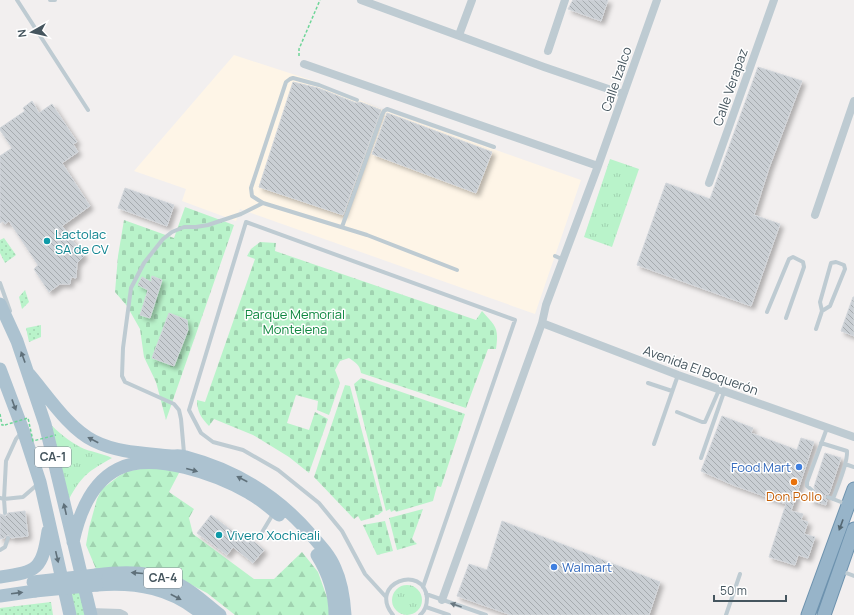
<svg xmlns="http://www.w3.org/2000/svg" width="854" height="615" font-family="Manrope,sans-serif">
	<defs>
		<pattern id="grass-tufts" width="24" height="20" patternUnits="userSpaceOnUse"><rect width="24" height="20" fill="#b9f3ca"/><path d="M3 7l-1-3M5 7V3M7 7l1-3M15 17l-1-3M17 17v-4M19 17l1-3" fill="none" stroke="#a0d2b0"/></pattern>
		<pattern id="forest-firs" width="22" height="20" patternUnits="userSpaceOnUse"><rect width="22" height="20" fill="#b9f3ca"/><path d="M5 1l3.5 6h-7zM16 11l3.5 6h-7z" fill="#a0d2b0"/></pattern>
		<pattern id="cemetery-stones" width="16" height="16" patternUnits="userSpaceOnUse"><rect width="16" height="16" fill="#b9f3ca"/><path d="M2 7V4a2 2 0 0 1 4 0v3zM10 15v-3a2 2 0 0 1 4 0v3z" fill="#a0d2b0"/></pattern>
		<pattern id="garden-dots" width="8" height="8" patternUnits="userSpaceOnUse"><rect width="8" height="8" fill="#b9f3ca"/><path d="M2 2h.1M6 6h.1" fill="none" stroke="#a0d2b0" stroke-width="1.8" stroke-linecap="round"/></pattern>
		<pattern id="building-back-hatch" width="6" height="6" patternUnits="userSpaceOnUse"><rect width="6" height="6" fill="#cacfd4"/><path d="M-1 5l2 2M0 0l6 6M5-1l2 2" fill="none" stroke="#a6abaf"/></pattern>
		<filter id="shadow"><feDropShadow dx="3.5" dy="3.5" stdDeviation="2" flood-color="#0004"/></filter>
	</defs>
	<rect width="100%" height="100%" fill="#f2efef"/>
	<!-- commercial -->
	<path fill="#fef5e7" d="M234 55 311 80 386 111 581 180 535 314 240 209 236 221 182 201 186 189 134 171Z"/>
	<!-- grass -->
	<path fill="url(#grass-tufts)" d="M610 159 639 169 612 247 584 237Z
		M49 423C58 432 69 441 80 447 90 452 102 453 112 458 89 471 82 475 69 499Z
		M392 600a15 15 0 1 1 30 0a15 15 0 1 1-30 0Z"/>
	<!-- forest -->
	<path fill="url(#forest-firs)" d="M154 467 180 471 169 492 194 509 189 518 193 534 254 579H274L302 552 318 572 330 606 329 615H235L207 593 180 579 96 569 86 545 89 528 97 499 102 489 119 476 128 471Z"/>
	<!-- cemetery -->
	<path fill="url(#cemetery-stones)" d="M185 207 234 225 166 420 156 382 144 357 140 329 127 306 115 292 118 256 124 220 174 238Z
		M260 242 276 243 275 251 476 320 482 311C496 327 499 327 496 349H488L466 408 361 373C360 365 355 362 349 358L340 361 335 370 340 383 329 415 317 410 318 401 296 395 287 423 309 430 315 412 328 419 309 473 289 457 253 435 214 419 209 426C201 418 197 411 197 400L205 402 255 259 247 256 251 249Z
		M361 378 465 414 441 487 437 486 433 501 396 512 395 510 391 512 390 509 386 511 354 384Z
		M345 385 350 386 383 511 378 515H375V517L361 521 358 516 354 519 314 477Z
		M423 509 412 539 417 544 397 550 389 518Z
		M385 521 393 551 377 555 363 525Z"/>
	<!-- garden -->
	<path fill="url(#garden-dots)" d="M4 238 16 255 5 263 0 253V240Z
		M25 290 29 302 22 309 19 297Z
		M41 325V337L29 342 26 328Z
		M80 591 85 615H76L71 592Z
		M51 602 53 615H0V608Z"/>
	<!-- building -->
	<path fill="url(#building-back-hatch)" stroke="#d2d6db" filter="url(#shadow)" d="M573 0H608L601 21 568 9Z
		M758 67 802 81 769 168 754 215 780 224 751 306 637 265 666 183 710 199Z
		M293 82 318 88 356 103 360 102 381 110 343 215 259 187Z
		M32 101 39 113 52 104 77 142 73 144 78 152 62 163 90 206 62 226 84 256 77 263 76 278 71 277 70 284H60L49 292 34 269 38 265 9 221 5 224 3 221 0 223V156L12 148 0 130V128L25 111 23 108Z
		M387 113 492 152 476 193 372 154Z
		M125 188 174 205 167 226 118 208Z
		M152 276 162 280 150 318 140 315 148 290 138 285 142 277 151 282Z
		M853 297H854V336L841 331Z
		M169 313 187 320 188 330 174 366 152 358Z
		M722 416 753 428 751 433 797 450 801 438 814 442 791 511 803 514 801 520 808 522 804 534 815 537 808 558 798 555 795 565 769 557 786 504 733 485 701 471Z
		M825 453 841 458 829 494H826L825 496V499L827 500 826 505 810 500 812 494H815L816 492 814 487Z
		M25 511 28 536 11 538 8 535 4 538 0 539V514L6 516 8 513Z
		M211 515 248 543 251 539 264 550 253 563 233 547 227 555 197 533Z
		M502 521 660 582 649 615H511L457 596 469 564 487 570Z"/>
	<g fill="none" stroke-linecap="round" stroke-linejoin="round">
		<!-- trunk casing -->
		<g stroke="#6d92ae" stroke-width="15">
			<path id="trunk" d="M808 615 854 489
				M824 615 854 529"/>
		</g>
		<!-- path -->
		<path stroke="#6ed598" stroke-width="1.5" stroke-dasharray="3 2" stroke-linecap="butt" d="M299 56V49L320 0
			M0 414 2 425H5"/>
		<!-- service -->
		<path stroke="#becbd2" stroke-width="4" d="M17 0 88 110
			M50 0H55
			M357 100 319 85 293 78 290 79 286 82 251 188 252 196 263 203 367 235 457 270
			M342 227 382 115 384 111 387 109 494 147
			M555 256 564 260
			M0 283 10 311
			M767 312 789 259 793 257 803 262 804 267 786 318
			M816 329 822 311 820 302 831 263 836 262 844 265 845 269 830 306 822 311
			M648 383 672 391
			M677 412 702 422H705L719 390
			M821 443 847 451C848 464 837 487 833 499
			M654 444 678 375
			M184 453 181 419 179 410 174 404 125 382 122 376 123 348 131 288 144 263 163 239 172 232 184 227H196L208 225 241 214 263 203
			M701 458 724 392
			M845 464 854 467
			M813 491 807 486V482L827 428
			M828 497 846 504
			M0 498 4 499 6 461 16 439 21 433
			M5 513 4 499 23 497 38 484
			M261 534 273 514
			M0 550 5 547 8 538
			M841 571 854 576
			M426 594 486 615
			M386 597 365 574 342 531 319 503 278 470 243 450 213 442 201 433 189 410 246 222 515 320 423 587
			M426 607 449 615
			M393 615C367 583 424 563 427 598 427 604 425 611 420 615
			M726 615 740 574"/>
		<!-- minor -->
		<path stroke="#becbd2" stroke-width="8" d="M361 0 544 67 623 94
			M459 35 472 0
			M548 51 565 0
			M304 64 598 166
			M709 183 774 0
			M815 215 854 101
			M542 323 678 375 854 437
			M442 600 542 323 546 305 598 166 657 0
			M90 612 120 613 124 615"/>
		<!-- primary -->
		<path stroke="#acc2d0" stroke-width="13" d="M0 304 17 341 45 424 91 615
			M0 369 23 430 40 482 70 615
			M29 374C47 395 69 429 94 441 118 453 145 453 171 456 176 456 181 455 186 457 235 470 279 497 312 536 321 546 330 556 335 568 342 583 344 599 345 615
			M73 542C79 514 92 482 118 469 153 451 218 475 249 493 260 499 269 507 279 515
			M317 555C329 574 335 593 335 615
			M96 575C125 571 154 571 180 585 195 593 207 605 220 615
			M0 577C38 572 42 569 48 531
			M97 585C137 582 172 588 203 615
			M0 596 35 591"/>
		<!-- trunk -->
		<use href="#trunk" stroke="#97b4c9" stroke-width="13"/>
		<!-- path-bridge -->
		<path stroke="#6ed598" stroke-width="1.5" stroke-dasharray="3 2" stroke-linecap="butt" d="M5 425 28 418 33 441 56 435"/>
		<!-- primary-bridge -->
		<path stroke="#acc2d0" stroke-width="13" d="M33 582 96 575
			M35 591 97 585"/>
	</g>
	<!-- one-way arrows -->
	<defs><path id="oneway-solid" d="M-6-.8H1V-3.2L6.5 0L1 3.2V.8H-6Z"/></defs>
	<g fill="#5f707a">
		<use href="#oneway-solid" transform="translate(23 357) rotate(-110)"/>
		<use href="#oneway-solid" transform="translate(14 405) rotate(70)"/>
		<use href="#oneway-solid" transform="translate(93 440) rotate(-152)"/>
		<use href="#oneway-solid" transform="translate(192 470) rotate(15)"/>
		<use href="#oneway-solid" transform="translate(242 479) rotate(-153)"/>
		<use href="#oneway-solid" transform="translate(65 509) rotate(-103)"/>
		<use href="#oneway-solid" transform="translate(57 557) rotate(77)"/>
		<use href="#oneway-solid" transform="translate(137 573) rotate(-175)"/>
		<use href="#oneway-solid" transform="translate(17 593) rotate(-7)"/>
		<use href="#oneway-solid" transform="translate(176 597) rotate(28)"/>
	</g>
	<use fill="#556873" href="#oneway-solid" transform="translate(841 525) rotate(110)"/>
	<use fill="#697881" href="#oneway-solid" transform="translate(456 605) rotate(-161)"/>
	<!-- markers -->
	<g fill="#0f9aa8" stroke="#fff" stroke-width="1.5">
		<circle cx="47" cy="241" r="4"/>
		<circle cx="219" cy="535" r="4"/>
	</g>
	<g fill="#3f7fe0" stroke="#fff" stroke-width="1.5">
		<circle cx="799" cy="467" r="4"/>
		<circle cx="554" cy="567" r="4"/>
	</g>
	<circle fill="#e8710a" stroke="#fff" stroke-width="1.5" cx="794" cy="482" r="4"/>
	<g text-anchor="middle" stroke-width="3" stroke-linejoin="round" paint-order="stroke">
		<!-- shield labels -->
		<g fill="#fff" stroke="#7d888e" stroke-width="1">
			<rect x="35" y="447" width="36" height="20" rx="3"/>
			<rect x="144" y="568" width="38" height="20" rx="3"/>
		</g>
		<g font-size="12" font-weight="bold" fill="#45555e">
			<text x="53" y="461">CA-1</text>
			<text x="163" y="582">CA-4</text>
		</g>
		<!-- street labels -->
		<g font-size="13" fill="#45555e" stroke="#fff">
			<text transform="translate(616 79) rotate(-71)" y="5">Calle Izalco</text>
			<text transform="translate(730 87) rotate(-71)" y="5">Calle Verapaz</text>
			<text transform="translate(701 370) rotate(20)" y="5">Avenida El Boquerón</text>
		</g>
		<!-- culture labels -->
		<g font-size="13" fill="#0d838f" stroke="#fff" text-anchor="start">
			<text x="55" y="239">Lactolac<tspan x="55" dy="15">SA de CV</tspan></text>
			<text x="227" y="540">Vivero Xochicali</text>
		</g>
		<!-- park labels -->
		<g font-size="13" fill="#0e873f" stroke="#fff">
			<text x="295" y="319">Parque Memorial<tspan x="295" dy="15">Montelena</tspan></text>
		</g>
		<!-- shop labels -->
		<g font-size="13" fill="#366cbe" stroke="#fff" text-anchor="end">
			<text x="791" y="472">Food Mart</text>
			<text x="562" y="572" text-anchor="start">Walmart</text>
		</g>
		<!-- food labels -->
		<g font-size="13" fill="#c56008" stroke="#fff">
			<text x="794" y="501">Don Pollo</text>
		</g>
	</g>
	<!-- north arrow -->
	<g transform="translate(32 32) rotate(262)" stroke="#ffffff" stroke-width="3" paint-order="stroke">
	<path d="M0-3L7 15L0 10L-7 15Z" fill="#45555e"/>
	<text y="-6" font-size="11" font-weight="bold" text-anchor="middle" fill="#45555e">N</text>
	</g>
	<!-- scale -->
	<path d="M714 595v6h72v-6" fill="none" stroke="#45555e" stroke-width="2"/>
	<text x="720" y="595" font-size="12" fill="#45555e" stroke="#ffffff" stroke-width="3" paint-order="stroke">50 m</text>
</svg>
